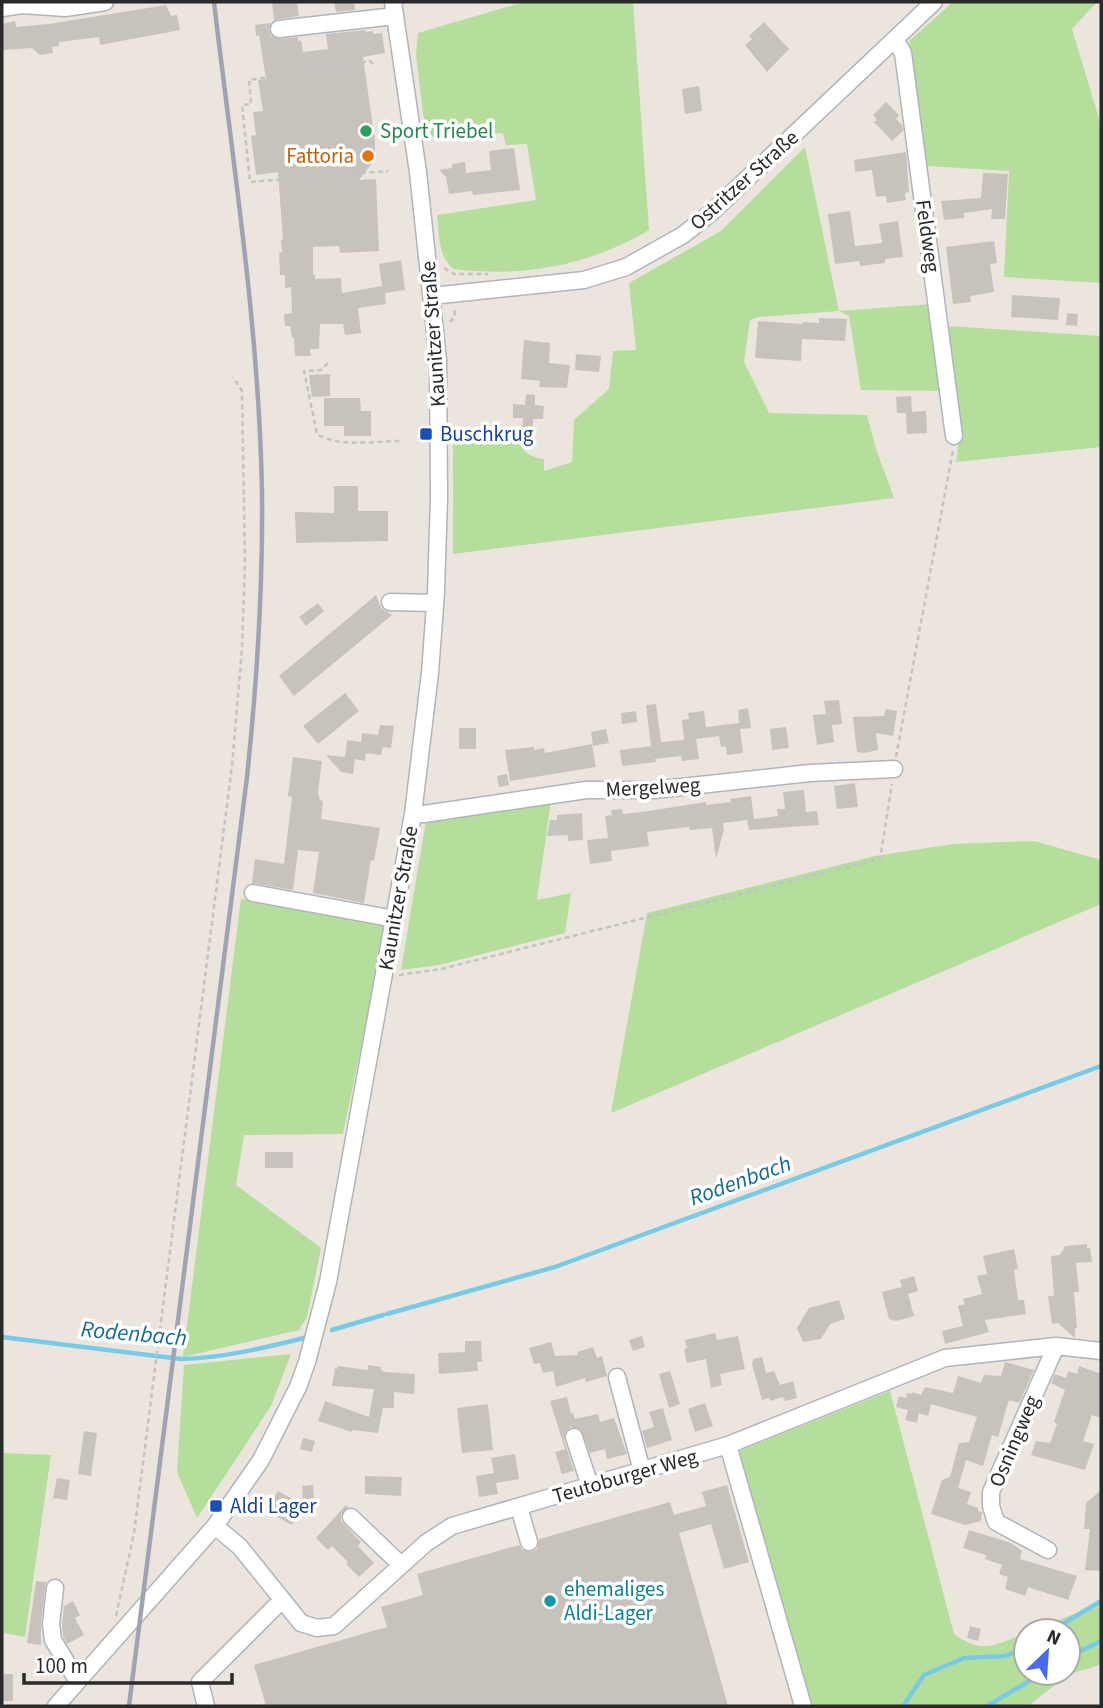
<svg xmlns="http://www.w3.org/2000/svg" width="1103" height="1708" font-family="'Source Sans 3',sans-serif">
	<rect width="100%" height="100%" fill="#ebe5dd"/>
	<!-- green -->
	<path fill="#b5de9d" d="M524 2H633L649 230C590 265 524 278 454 269 438 258 439 233 437 215L536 200 527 144 506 145 503 133 426 137 416 55 418 33Z
		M953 2H1097L1072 29 1101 125V283L1004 277 1009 171 927 166 909 41Z
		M805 147 839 311 933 304 945 391 861 390 849 316 839 311 758 317 750 320 744 362 769 413 867 415 876 449 894 498 453 554V434L516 433C521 449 526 457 544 459V471L572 462 574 420 609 389 613 351 636 350 629 283 721 231Z
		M947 326 1101 336V447L956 462C964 418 953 370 947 326Z
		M551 801 537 900 571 893 565 933 439 965 401 970 426 821Z
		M1034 841 1101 860V904L611 1113 647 913 875 856 953 844Z
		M241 899 386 926 343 1134 244 1135 236 1185 321 1248 307 1317 299 1330 183 1357Z
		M291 1354 271 1406 197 1518 177 1472 184 1365Z
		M890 1391 954 1634C984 1656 995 1644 1026 1633V1673H1068V1631H1030L1087 1609 1101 1598V1665L1069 1674 1028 1706H812L769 1574 739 1451Z
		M2 1453 51 1455 25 1637 4 1633 2 1635Z"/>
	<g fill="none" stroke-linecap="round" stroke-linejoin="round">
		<!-- stream -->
		<path stroke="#77cbe6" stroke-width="4.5" d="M387 1314 555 1267 1101 1066
			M332 1330 383 1315
			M2 1337 181 1359C222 1358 264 1348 304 1338
			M1051 1631 1101 1601
			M1068 1657 1101 1641
			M903 1706 924 1675 964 1658 1005 1656 1026 1648
			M987 1706 1043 1673"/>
	</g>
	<!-- building -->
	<path fill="#c7c3bc" d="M272 2H297L299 16 274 20Z
		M334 2H354L355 10 336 12Z
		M166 5 171 16 177 15 180 30 100 45 99 37 59 42V46L52 47 53 53 40 55 32 48 2 50V24L15 21 16 27 49 24Z
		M764 22 789 49 767 72 745 45 752 39 749 36Z
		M271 23 269 29 271 36 279 39 298 37V41L301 40 303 52 328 49 326 34 365 30 366 32 373 31V34L382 33 385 53 363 57 375 141V159L359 180 376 179 379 251 340 253 339 246 313 247V275L315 274V279L341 278 342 293 382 286 379 264 401 260 405 290 385 293 386 304 358 308 361 333 345 335 343 324H320L319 349H310L311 356H295L294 338H292L290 326H285L284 314 292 313 291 287 285 288V275H280L279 253 282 252 281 240H283L278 172 256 175 251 136 256 135 253 112 263 111 258 80 266 79 259 35 256 36 255 25Z
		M699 86 702 111 685 114 682 89Z
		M886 102 899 115 896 119 902 125 903 131 892 141 874 122 877 120 873 115Z
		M514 148 520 190 473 195 472 191 449 194 446 177 439 170 452 168V164L465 162 466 173 491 170 489 151Z
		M906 152 909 192 905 193 906 200 887 203 886 196 876 197 872 170 855 172 854 160Z
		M983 173 1008 174 1005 219H991L992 209 964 213V218L944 220 941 201 981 198Z
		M850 211 855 246 882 243 879 224 898 221 903 257 885 259V263L860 266 859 261 835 264 828 214Z
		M994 241 997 263 990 264 994 292 970 296 971 302 953 304 946 247Z
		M1012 295 1060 298 1058 320 1011 317Z
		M1067 313 1078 314 1077 326 1066 325Z
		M819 318 847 319 845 341 802 339 801 361 755 358 758 321 803 324V322L819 323Z
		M524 340 550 343 549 363 570 365 567 388 539 387 540 381 521 379Z
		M576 354 601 356 599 372 575 370Z
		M330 374V396L312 397 309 375Z
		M526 394 535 395V405L544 406 543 419H533V430L522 429 523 418H513V404L525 405Z
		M911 396 912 412 926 411 927 433 907 434 906 413H897L896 397Z
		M324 398H360L361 411H371V436H344V426H324Z
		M334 486H358V511H388V541L296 543 295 512 334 513Z
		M376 595 381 608 392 615 294 696 279 676Z
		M318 603 324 611 306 626 299 617Z
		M345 693 359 711 318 744 303 726Z
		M839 700 842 724 832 725 834 742 817 745 813 715 826 714 824 701Z
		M656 704 661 742 684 740 682 720 689 719 688 713 704 711 706 727 739 723 738 710 748 708 751 728 740 729 743 753 727 755 726 746 721 747 719 736 696 739 699 759 682 761 681 756 655 759 656 762 622 766 620 750 651 746 646 705Z
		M886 709 897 711 893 736 876 733 878 750 864 753 857 752 853 717 884 716Z
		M636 711 637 722 622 724 621 713Z
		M380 725 394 726 391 748 383 747 381 755 366 753 365 761 355 759 353 774 341 772 326 755 345 757 347 740 361 742 362 733 378 735Z
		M786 727 789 748 772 750 770 729Z
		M459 728H476V749H459Z
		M606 729 609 743 593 746 591 732Z
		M592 744 596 767 510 781 505 750 534 747V750L544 748 545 753Z
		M293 757 322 761 318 792 320 800 323 801 321 819 380 828 374 861 371 860 364 903 313 893 319 852 298 850 293 890 252 883 255 859 284 864 292 797 288 796Z
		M507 774 509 785 499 787 497 776Z
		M855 783 858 807 837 809 834 786Z
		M804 790 806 812 817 811 819 825 749 830 747 820 723 823 724 830 716 859 712 828 690 830 689 827 647 832 649 846 611 851 612 861 590 864 587 840 608 838 605 816 612 815 611 810 622 809 623 814 642 812 706 802V805L731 802 730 799 751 796 754 819 778 816 777 809H785L783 792Z
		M582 813 583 840 568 841V835L547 836 550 820H557V815Z
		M265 1152H293V1168H265Z
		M1087 1244V1248H1090L1092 1262 1076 1263 1079 1292H1074L1077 1328H1075V1338L1058 1323 1052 1324 1048 1296H1054L1051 1256 1060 1255 1065 1246Z
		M1014 1249 1018 1269 1014 1270 1018 1300H1024L1026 1314 985 1320 989 1332 945 1344 942 1331 963 1326 958 1306 965 1304 963 1299 982 1294 977 1276 987 1274 983 1256Z
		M914 1276 918 1291 908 1294 914 1316 896 1321 889 1319 882 1292 902 1287 900 1280Z
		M839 1300 845 1319 830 1324 821 1339 803 1342 797 1328 809 1308Z
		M715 1333 717 1340 738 1336 745 1369 720 1374 722 1385 711 1388 706 1359 687 1363 684 1349 687 1348 685 1340Z
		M642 1336 645 1347 633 1351 629 1340Z
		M465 1341H481L482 1362H477L478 1371 439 1374 438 1353 465 1352Z
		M551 1342 555 1356 578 1355 577 1352 593 1347 597 1358 602 1356 607 1376 586 1382 585 1378 556 1387 553 1371 543 1373 540 1363 534 1364 529 1348Z
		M762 1357 766 1373 774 1371 780 1385 793 1381 797 1398 785 1401 783 1397 770 1401 769 1398 762 1400 752 1364 753 1359Z
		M1005 1362 1034 1370 1019 1403 1009 1400 998 1437 992 1435 983 1466 966 1460 958 1488 971 1492 967 1504 978 1508V1511L982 1512 981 1521 965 1525 931 1514 942 1480 950 1477 959 1443 969 1442 977 1417 931 1404 928 1416 919 1413 917 1423 905 1420 908 1410 896 1407 899 1396 906 1398 907 1393 912 1394V1392L921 1395 925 1387 953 1393 958 1376 981 1383 984 1375 1001 1376Z
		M368 1365 381 1367V1370L385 1372 415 1374 414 1394 394 1392V1408H383L378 1433 352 1430V1432L318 1421 325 1401 369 1417 374 1389 332 1386 335 1368 337 1369 338 1366 368 1370Z
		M1079 1366 1101 1374V1418L1092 1415 1083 1441 1094 1444 1085 1470 1031 1455 1036 1441 1050 1443 1057 1424 1054 1422 1065 1390 1051 1383 1055 1374 1066 1378 1068 1371 1077 1374Z
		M670 1371 680 1404 669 1408 659 1374Z
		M567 1397 571 1414 573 1413 575 1419 598 1414 600 1422 614 1418 627 1454 607 1459 605 1449 590 1453 581 1430 571 1427 566 1431 564 1440 574 1471 562 1474 555 1452 565 1449 550 1401Z
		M705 1403 713 1426 695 1432 688 1409Z
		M488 1404 493 1450 462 1453 457 1408Z
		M663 1408 672 1440 647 1448 642 1431 654 1427 649 1412Z
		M84 1431 97 1433 91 1476 78 1474Z
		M303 1438 315 1441 312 1452 300 1449Z
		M515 1454 519 1479 496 1483 498 1494 479 1497 476 1476 494 1473 491 1458Z
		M365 1476 402 1477 401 1496 365 1494Z
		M57 1478 70 1480 67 1500 53 1498Z
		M313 1485 314 1500 303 1501 302 1486Z
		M727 1485 749 1562 724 1569 711 1524 679 1533 728 1706H266L254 1665 387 1627 381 1607 423 1595 417 1574 519 1545 522 1550 531 1552 537 1549 539 1539 670 1502 674 1515 706 1506 702 1492Z
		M1101 1490V1571L1085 1570 1090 1529H1084L1086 1503Z
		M278 1491 303 1505 292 1525 266 1511Z
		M346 1505 348 1507 341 1514V1521L361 1542 358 1546 374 1563 359 1577 346 1564 348 1562 332 1546 328 1550 316 1538Z
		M969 1530 1011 1543 1022 1551 1020 1559 1077 1576 1068 1600 1028 1587 1025 1596 1005 1589 1008 1577 999 1574 1002 1565 985 1559 986 1555 963 1548Z
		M36 1581 46 1582 41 1623V1645L27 1643Z
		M73 1601 80 1615 75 1618 84 1635 67 1644 63 1636 62 1624 64 1606Z
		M970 1626 981 1629 978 1641 967 1638Z
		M2 1674H13V1701H2Z"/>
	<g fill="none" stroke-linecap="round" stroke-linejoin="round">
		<!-- minor casing -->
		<g stroke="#b0b4bd" stroke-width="19">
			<path id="minor" d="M2 8 22 5 65 8 105 2
				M279 29 395 16
				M895 39 903 53 954 436
				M432 296 584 280 626 267 683 235 713 211 934 2
				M390 602 435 603
				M413 814H424L586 790H654L810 773 894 769
				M253 893 395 919
				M617 1377 642 1471
				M574 1437 590 1486
				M728 1445 803 1706
				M519 1507 529 1542
				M351 1517 401 1565
				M215 1526 240 1547 301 1623 317 1628 334 1626 426 1543 452 1526 728 1445 945 1358 1056 1346 1101 1351
				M1048 1550 996 1522 991 1506V1492L1056 1346
				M55 1588 51 1624 53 1640 77 1680
				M56 1706 215 1526 261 1460 298 1387 307 1362 328 1282 413 814 430 673 436 592 439 497 438 360 418 172 393 2
				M206 1706 200 1682 282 1600"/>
		</g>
		<!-- path -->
		<path stroke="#c3c3c3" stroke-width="2.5" stroke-dasharray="5 3.5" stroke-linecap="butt" d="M373 64 370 61 357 63 249 80 251 104 242 105 250 182 388 171
			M444 268 454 274H488
			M450 322 455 316 454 309
			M328 363 321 370 304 371 317 434C339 448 374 441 400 441
			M896 757 953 450
			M399 975 441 969 880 859 892 784
			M116 1616 134 1533 232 766 242 649 245 563 242 391 233 377"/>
		<!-- minor -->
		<use href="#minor" stroke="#fff" stroke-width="16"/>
		<!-- rail -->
		<path stroke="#a0a3b3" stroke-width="4.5" d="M129 1706 247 777C257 682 263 587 262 492 259 328 233 164 214 2"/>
	</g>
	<!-- markers -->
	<circle fill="#2e9e5b" stroke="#fff" stroke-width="2.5" cx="366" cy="131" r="7"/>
	<circle fill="#e8710a" stroke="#fff" stroke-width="2.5" cx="368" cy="156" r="7"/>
	<g fill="#1a4fb4" stroke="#fff" stroke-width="2.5">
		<rect x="419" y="427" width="14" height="14" rx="3.5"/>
		<rect x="209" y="1499" width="14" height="14" rx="3.5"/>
	</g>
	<circle fill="#0f9aa8" stroke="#fff" stroke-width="2.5" cx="550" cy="1601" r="7"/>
	<g text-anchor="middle" stroke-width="7" stroke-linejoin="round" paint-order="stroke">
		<!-- leisure labels -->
		<g font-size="21" fill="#27864d" stroke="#fff" text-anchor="start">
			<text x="380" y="138">Sport Triebel</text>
		</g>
		<!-- food labels -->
		<g font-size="21" fill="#c56008" stroke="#fff" text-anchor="end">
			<text x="354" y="163">Fattoria</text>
		</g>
		<!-- street labels -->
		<g font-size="21" fill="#2a2a2a" stroke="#fff">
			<text transform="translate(744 180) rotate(-42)" y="7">Ostritzer Straße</text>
			<text transform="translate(928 236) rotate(82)" y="7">Feldweg</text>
			<text transform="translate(433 334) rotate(-94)" y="7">Kaunitzer Straße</text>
			<text transform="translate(653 787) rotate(-3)" y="7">Mergelweg</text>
			<text transform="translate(398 898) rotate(-80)" y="7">Kaunitzer Straße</text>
			<text transform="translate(1014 1441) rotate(-67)" y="7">Osningweg</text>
			<text transform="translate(625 1476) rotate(-16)" y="7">Teutoburger Weg</text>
		</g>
		<!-- transit labels -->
		<g font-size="21" fill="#164399" stroke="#fff" text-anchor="start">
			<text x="440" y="441">Buschkrug</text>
			<text x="230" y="1513">Aldi Lager</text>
		</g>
		<!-- culture labels -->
		<g font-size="21" fill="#0d838f" stroke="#fff" text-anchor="start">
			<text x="564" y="1596">ehemaliges<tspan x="564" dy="24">Aldi-Lager</tspan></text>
		</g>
		<!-- water labels -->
		<g font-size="23" font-style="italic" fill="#166a92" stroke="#fff">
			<text transform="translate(740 1180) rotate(-20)" y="8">Rodenbach</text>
			<text transform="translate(134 1333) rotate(5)" y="8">Rodenbach</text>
		</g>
	</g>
	<!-- border -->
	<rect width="1103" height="1708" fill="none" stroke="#2a2a2a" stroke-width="7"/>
	<!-- north arrow -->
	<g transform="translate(1047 1652) rotate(25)"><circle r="33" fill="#ffffff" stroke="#aaaaaa" stroke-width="2"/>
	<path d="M0-5L12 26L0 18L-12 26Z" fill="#486aee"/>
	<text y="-10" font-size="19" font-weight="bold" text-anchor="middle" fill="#2a2a2a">N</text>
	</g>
	<!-- scale -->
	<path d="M24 1673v10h208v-10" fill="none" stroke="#2a2a2a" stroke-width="3.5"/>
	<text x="35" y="1673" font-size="21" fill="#2a2a2a" stroke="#ffffff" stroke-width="5" paint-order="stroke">100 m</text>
</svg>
